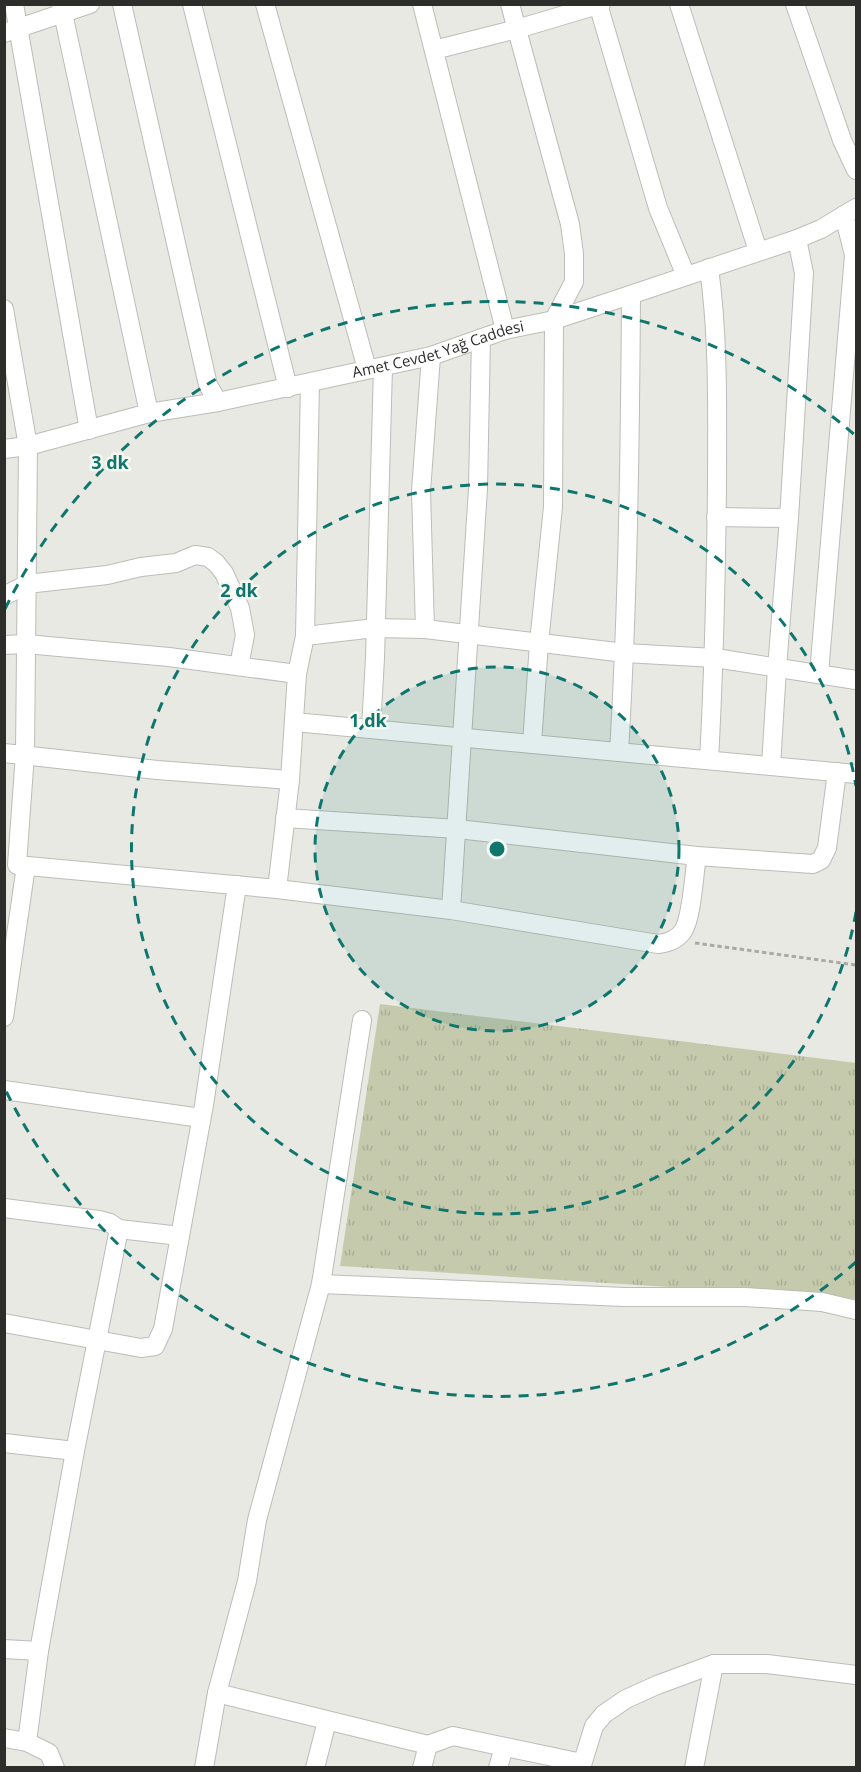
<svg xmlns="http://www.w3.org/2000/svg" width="861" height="1772" font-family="'Open Sans',sans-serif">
	<defs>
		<pattern id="grass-tufts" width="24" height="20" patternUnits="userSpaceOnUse" patternTransform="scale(1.5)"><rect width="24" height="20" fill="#c5caad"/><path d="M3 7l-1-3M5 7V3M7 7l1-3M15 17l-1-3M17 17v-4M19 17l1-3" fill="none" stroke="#aaae95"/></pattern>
	</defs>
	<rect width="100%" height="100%" fill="#e8e9e3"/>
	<!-- grass -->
	<path fill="url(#grass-tufts)" d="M380 1004 856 1063V1299L340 1266Z"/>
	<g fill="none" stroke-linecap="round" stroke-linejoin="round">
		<!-- minor casing -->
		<g stroke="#bcbdb7" stroke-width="20">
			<g id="minor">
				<path d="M14 4 89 430"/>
				<path d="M61 4 149 413"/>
				<path d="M122 4 208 385 218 402"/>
				<path d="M192 4 288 388"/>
				<path d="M265 4 367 369"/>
				<path d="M422 4 505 330"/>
				<path d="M510 4 570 224 574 254V282L554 320 553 507 539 643 532 744"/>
				<path d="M598 4 658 208 686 276"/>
				<path d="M679 4 758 251"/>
				<path d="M795 4 842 140 856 170"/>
				<path d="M4 33 90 4"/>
				<path d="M434 50 517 29 601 4"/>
				<path d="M4 309 28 446 25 754 17 865 277 889 451 910 658 944C668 943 677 940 683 931 692 918 694 873 697 856"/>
				<path id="s1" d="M4 449 28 446 149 413 218 402 431 356 505 330 554 320 615 300 797 239 821 229 856 208"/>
				<path d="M716 517 789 518"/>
				<path d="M4 596 27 584 107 575 141 567 176 563 195 555 208 557 216 563 224 573 240 608 245 635 239 666"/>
				<path d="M425 629 421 491 431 356"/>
				<path d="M305 636 310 383"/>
				<path d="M4 645 26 644 169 657 297 674"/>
				<path d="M819 674 854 255 844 215"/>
				<path d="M294 722 856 774"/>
				<path d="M371 729 375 658 383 367"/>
				<path d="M619 752C628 600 630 448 631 295"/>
				<path d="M4 753 157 770 290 780"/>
				<path d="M709 760C714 669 716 578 717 486 717 413 719 340 709 268"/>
				<path d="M771 766 777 668 789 518 804 273 797 239"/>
				<path d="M285 818 458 829 697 856 813 864 821 860 827 848 837 772"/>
				<path d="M277 889 290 780 297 674 305 636 375 628 425 629 625 653 715 658 856 680"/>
				<path d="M451 910 478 488 481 338"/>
				<path d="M4 1017 26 866"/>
				<path d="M4 1090 201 1118"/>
				<path d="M4 1208 99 1220 110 1223 119 1229 180 1236"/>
				<path d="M321 1284 624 1297H745L822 1302 856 1310"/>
				<path d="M4 1323 141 1348 155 1346 163 1329 204 1105 237 885"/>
				<path d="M4 1443 75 1451"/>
				<path d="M4 1649 39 1651"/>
				<path d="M217 1693 428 1745 453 1736 582 1763"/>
				<path d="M4 1738 27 1742 49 1753 55 1768"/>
				<path d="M27 1742 39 1651 75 1451 119 1229"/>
				<path d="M204 1768 217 1693 247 1581 257 1520 321 1284 362 1020"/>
				<path d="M315 1768 327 1721"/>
				<path d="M422 1768 428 1745"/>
				<path d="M498 1768 504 1747"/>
				<path d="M581 1768 594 1726 604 1714 626 1699 657 1685 714 1664H767L856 1675"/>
				<path d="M694 1768 714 1664"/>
			</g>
		</g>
		<!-- path -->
		<path stroke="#aaaba6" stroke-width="3" stroke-dasharray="4.5 3" stroke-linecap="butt" d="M695 943 856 965"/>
		<!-- minor -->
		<use href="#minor" stroke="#fff" stroke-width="18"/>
	</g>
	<!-- distance rings -->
	<circle cx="497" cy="849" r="182" fill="#0f766e" fill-opacity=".12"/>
	<g fill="none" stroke="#0f766e" stroke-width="3" stroke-dasharray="10 8">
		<circle cx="497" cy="849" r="182"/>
		<path d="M856 912A365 365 0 1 1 856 786"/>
		<path d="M856 1262A547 547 0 0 1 5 1089M5 609A547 547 0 0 1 856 436"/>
	</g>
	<g text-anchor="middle" stroke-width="5" stroke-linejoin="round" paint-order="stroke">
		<!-- street labels -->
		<g font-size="15" fill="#2d2e2b" stroke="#f5f7f1">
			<text dy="5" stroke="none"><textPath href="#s1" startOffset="446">Amet Cevdet Yağ Caddesi</textPath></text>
		</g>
	</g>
	<circle cx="497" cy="849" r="9" fill="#0f766e" stroke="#f5f7f1" stroke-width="3"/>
	<g font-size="18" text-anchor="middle" font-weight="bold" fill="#0f766e" stroke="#f5f7f1" stroke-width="5" stroke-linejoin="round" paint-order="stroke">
		<text x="110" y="469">3 dk</text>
		<text x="239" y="597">2 dk</text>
		<text x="368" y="727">1 dk</text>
	</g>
	<!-- border -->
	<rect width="861" height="1772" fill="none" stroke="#2d2e2b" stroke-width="12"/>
</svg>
